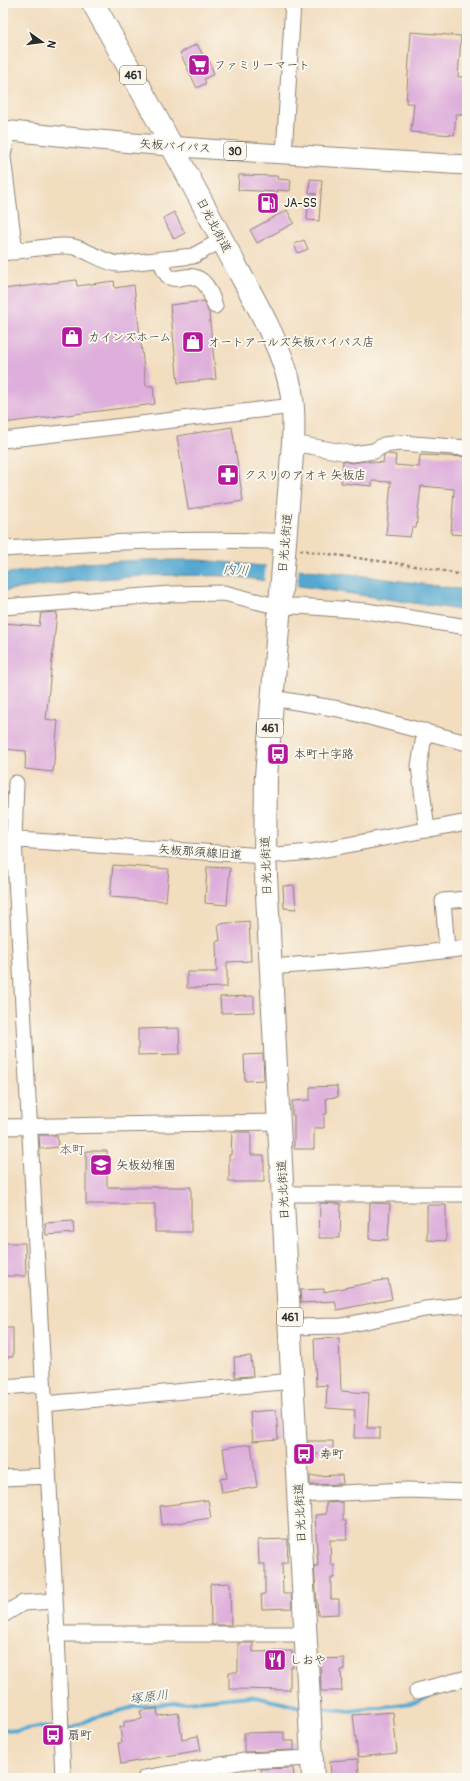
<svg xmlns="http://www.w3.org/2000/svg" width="470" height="1781" font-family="Pangolin,'Klee One',sans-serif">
	<rect width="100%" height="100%" fill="#fbf7ec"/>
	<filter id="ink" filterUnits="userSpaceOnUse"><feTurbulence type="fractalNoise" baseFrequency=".025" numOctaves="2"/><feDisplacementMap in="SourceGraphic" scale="8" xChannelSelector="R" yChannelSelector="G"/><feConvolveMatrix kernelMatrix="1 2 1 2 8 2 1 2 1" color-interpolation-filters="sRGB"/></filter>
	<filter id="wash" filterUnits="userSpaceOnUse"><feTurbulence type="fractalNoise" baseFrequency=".012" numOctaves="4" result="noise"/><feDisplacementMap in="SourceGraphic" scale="16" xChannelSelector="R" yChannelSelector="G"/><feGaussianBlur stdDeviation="0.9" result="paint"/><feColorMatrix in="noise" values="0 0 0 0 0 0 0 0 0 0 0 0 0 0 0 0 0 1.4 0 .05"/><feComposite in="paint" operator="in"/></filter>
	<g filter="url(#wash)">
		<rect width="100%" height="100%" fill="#f2ddbf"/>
		<!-- water -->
		<path fill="#55a9d1" stroke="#406a7e" d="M145 560H200L349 574 467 590V611L233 576 160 575 84 580 3 591V574L84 563Z"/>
		<!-- pier -->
		<path fill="#f2ddbf" d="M266 564 299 567 297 587 264 583Z"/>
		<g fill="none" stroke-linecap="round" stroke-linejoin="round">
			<!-- stream -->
			<path stroke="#55a9d1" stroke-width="4" d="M320 1708 352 1711 418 1702 436 1693
				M3 1729 17 1731 38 1727 70 1729 93 1718 134 1707 250 1696 301 1707"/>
		</g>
		<g id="blocks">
			<!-- building -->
			<path fill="#deafdc" d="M411 32 461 36 458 77H467V115L456 114 454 135 411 132 414 103H406Z
				M197 44 206 61 209 60 214 74 204 79 206 83 197 88 180 53Z
				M239 175 278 176 277 179 291 180 290 191 277 190 278 192 238 190Z
				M310 179 322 180 319 221 307 220 309 198 317 194 309 193Z
				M287 210 294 223 257 243 250 230Z
				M174 212 185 233 174 239 163 218Z
				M304 240 308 249 298 253 294 244Z
				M76 280 77 286 114 281 115 288 134 285 146 386H153L155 404 3 423V289Z
				M204 301 209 313 216 379 178 383 170 305Z
				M232 427 243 501 188 509 177 436Z
				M386 454 396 455 395 465 419 467 420 455 467 457V535L451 534 454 489 421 486 416 528H412L410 537 386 535 391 482 372 481V486L341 483 343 461 352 463 365 461 383 463 384 455Z
				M57 612 46 719 58 721 53 772 25 769 26 751 3 749 4 623 39 626 41 613Z
				M113 865 169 869 166 901 110 897Z
				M207 867 230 868 227 905 205 903Z
				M294 885 296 909 284 908 283 886Z
				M249 921 251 961 227 962V987L187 988V972H217L216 941H220L218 924Z
				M254 996V1012L221 1013 220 997Z
				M179 1028 180 1054 138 1055V1029Z
				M263 1054 264 1080 245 1081 244 1055Z
				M337 1086 338 1097 326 1098 327 1114H324V1128H314V1149H294V1115H292V1101L310 1100V1087Z
				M232 1132H251V1155H264V1182H229V1155H231Z
				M39 1135H57L58 1147 40 1149Z
				M86 1151H107V1187H191V1232H155V1204H86Z
				M320 1203 341 1204 340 1238H319Z
				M370 1203 390 1204 388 1240 369 1239Z
				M427 1205H446V1241L427 1240Z
				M73 1221 74 1233 46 1235 45 1223Z
				M3 1243H25L26 1276H3Z
				M388 1279 392 1299 337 1310 335 1301 301 1303 300 1290 324 1289V1292Z
				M3 1328H13V1357H3Z
				M339 1338 341 1391 369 1393 367 1428H380V1438H354L355 1410 326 1408 327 1385 316 1386 314 1339Z
				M251 1356 253 1376 235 1377 234 1357Z
				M276 1410 278 1439 253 1441 250 1412Z
				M308 1441H333V1454H309Z
				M251 1444 257 1487 222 1493 220 1479 227 1478 223 1448Z
				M342 1475 343 1484 310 1485V1476Z
				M208 1500 211 1518 162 1525 160 1506Z
				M343 1502V1521H346L347 1540H330L331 1565H334V1578H331V1599H339V1614L318 1615 314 1566H318L315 1515 326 1514V1503Z
				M288 1539 287 1563H282L283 1594H291L292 1608 262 1609 261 1594H265V1564H259L258 1540Z
				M230 1583 231 1625H211L210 1584Z
				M238 1643H253V1652L292 1651 293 1667H290V1690L229 1689V1672H238Z
				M344 1658V1670H341L342 1691H321L320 1659Z
				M157 1708 158 1716 178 1713 182 1739 198 1736 201 1750 121 1764 118 1743H122L120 1727H124V1722L142 1719 140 1711Z
				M393 1712 397 1753 358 1757 353 1715Z
				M284 1732V1741H294V1750L244 1752V1733Z
				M358 1759 359 1778H331L330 1761Z
				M293 1768 294 1778H262L261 1769Z"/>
		</g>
	</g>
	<g filter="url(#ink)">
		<use href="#blocks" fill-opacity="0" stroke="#8e8475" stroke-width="1"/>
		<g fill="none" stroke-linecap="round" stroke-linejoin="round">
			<!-- minor casing -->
			<g stroke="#8e8475" stroke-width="17">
				<path id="minor" d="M284 154 293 3
					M3 155 8 131
					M3 157 15 252
					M3 253C19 251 61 243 74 247 90 251 102 262 118 264L193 256 222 240
					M161 259C168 297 186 264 204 283 210 289 212 298 215 306
					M3 440 293 406
					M293 443 353 454 374 451 384 445 400 443 467 448
					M3 549C97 543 191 537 285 542
					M3 607 171 594 224 593 279 607 299 606 366 611 467 627
					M272 698 339 709 467 743
					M425 731 419 766 427 830
					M16 783 14 840 57 1634 63 1778
					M3 839 265 856 311 852 467 822
					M447 949 443 901 467 899
					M271 967 373 959 467 948
					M3 1127 280 1122
					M284 1194H467
					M290 1327 341 1326 425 1309 467 1305
					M3 1387 43 1384
					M44 1404 293 1381
					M3 1478 48 1476
					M299 1495 407 1490 467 1492
					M3 1615 23 1603 55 1601
					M57 1634H306
					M417 1691 467 1678
					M145 1778 245 1761 312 1758"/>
			</g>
			<!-- major casing -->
			<g stroke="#8e8475" stroke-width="21">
				<path id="major" d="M3 130C157 148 312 156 467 165"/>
			</g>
			<!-- highway casing -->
			<g stroke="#8e8475" stroke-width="24">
				<path id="highway" d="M93 3C139 85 184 168 228 251 247 288 274 331 286 371 294 394 294 419 293 443L266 777 265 856 313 1778"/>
			</g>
			<!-- path -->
			<path stroke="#8e8475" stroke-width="2.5" stroke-dasharray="3 3" stroke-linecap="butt" d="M300 550 429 568 467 576"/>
			<!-- minor -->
			<use href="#minor" stroke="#fff" stroke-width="15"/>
			<!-- major -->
			<use href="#major" stroke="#fff" stroke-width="19"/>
			<!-- highway -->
			<use href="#highway" stroke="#fff" stroke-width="22"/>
		</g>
	</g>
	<!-- icons -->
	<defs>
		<g id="supermarket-square" transform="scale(1.15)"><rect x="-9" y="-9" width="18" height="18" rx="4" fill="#b5179e" stroke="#fbf7ec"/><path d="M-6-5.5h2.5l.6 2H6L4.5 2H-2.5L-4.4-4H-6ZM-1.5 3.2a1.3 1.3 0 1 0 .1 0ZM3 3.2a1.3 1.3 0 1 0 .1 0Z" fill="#fff"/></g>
		<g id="fuel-square" transform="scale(1.15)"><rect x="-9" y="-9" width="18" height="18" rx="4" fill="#b5179e" stroke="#fbf7ec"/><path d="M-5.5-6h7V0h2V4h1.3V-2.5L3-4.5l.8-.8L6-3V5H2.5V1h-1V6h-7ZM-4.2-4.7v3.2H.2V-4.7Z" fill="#fff"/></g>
		<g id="shop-square" transform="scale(1.15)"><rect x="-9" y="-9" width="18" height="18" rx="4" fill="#b5179e" stroke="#fbf7ec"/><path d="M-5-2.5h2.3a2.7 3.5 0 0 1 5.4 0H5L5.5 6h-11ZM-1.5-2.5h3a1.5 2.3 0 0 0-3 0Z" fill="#fff"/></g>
		<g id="pharmacy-square" transform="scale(1.15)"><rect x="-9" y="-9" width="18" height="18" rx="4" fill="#b5179e" stroke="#fbf7ec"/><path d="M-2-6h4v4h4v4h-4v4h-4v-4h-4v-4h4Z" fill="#fff"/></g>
		<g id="bus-square" transform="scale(1.15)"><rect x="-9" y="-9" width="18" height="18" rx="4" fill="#b5179e" stroke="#fbf7ec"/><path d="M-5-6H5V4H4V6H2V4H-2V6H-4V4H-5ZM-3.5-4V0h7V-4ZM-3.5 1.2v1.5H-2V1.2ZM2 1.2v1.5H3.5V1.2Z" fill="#fff"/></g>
		<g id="school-square" transform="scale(1.15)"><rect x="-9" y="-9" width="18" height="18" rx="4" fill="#b5179e" stroke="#fbf7ec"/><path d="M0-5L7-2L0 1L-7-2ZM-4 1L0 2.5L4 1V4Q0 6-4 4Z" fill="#fff"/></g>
		<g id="restaurant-square" transform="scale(1.15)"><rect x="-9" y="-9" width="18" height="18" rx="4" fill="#b5179e" stroke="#fbf7ec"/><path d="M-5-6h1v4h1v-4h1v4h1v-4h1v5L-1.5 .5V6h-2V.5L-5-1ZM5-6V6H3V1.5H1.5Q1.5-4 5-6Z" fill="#fff"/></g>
	</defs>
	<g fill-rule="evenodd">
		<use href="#supermarket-square" x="199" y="65"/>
		<use href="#fuel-square" x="268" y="203"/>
		<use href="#shop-square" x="72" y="337"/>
		<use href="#shop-square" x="193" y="342"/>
		<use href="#pharmacy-square" x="228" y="475"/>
		<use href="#bus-square" x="278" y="754"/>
		<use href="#school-square" x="101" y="1165"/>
		<use href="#bus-square" x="304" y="1454"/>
		<use href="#restaurant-square" x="275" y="1660"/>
		<use href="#bus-square" x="53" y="1735"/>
	</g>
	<g text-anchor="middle" stroke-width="4" stroke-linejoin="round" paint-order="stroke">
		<!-- shield labels -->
		<g fill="#fbf7ec" stroke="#696865" stroke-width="1">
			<rect x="120" y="66" width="26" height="18" rx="3"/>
			<rect x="224" y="142" width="22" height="18" rx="3"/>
			<rect x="257" y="719" width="26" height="18" rx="3"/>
			<rect x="277" y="1308" width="26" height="18" rx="3"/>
		</g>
		<g font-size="11" font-weight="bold" fill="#2b2b2b">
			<text x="133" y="79">461</text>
			<text x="235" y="155">30</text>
			<text x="270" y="732">461</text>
			<text x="290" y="1321">461</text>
		</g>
		<!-- poi labels -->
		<g font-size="12" fill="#2b2b2b" stroke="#fbf7ec" text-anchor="start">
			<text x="214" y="69">ファミリーマート</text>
			<text x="284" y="207">JA-SS</text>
			<text x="88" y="341">カインズホーム</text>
			<text x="208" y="346">オートアールズ矢板バイパス店</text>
			<text x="244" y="479">クスリのアオキ 矢板店</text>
			<text x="294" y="758">本町十字路</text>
			<text x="116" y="1169">矢板幼稚園</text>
			<text x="320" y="1458">寿町</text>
			<text x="290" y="1664">しおや</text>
			<text x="68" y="1739">扇町</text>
		</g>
		<!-- street labels -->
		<g font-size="12" fill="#2b2b2b" stroke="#fbf7ec">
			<text transform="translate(175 146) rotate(4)" y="4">矢板バイパス</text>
			<text transform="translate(214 225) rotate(62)" y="4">日光北街道</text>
			<text transform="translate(285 543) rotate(-85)" y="4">日光北街道</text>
			<text transform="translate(200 852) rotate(4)" y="4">矢板那須線旧道</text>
			<text transform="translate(266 866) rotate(-92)" y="4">日光北街道</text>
			<text transform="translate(283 1190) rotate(-93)" y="4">日光北街道</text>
			<text transform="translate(300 1513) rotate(-93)" y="4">日光北街道</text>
		</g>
		<!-- water labels -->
		<g font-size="13" font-style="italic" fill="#3c5d6d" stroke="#fbf7ec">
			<text transform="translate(236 569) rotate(5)" y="5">内川</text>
			<text transform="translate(149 1696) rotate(-7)" y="5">塚原川</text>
		</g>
		<!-- neighbourhood labels -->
		<g font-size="13" fill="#6a5969" stroke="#fbf7ec">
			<text x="72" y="1154">本町</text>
		</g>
	</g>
	<!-- margin -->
	<rect width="470" height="1781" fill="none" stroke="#fbf7ec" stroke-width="16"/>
	<!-- north arrow -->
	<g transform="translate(42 42) rotate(104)" stroke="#fbf7ec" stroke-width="3" paint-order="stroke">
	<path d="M0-3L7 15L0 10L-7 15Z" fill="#2b2b2b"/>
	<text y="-6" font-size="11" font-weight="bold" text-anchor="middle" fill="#2b2b2b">N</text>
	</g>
</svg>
